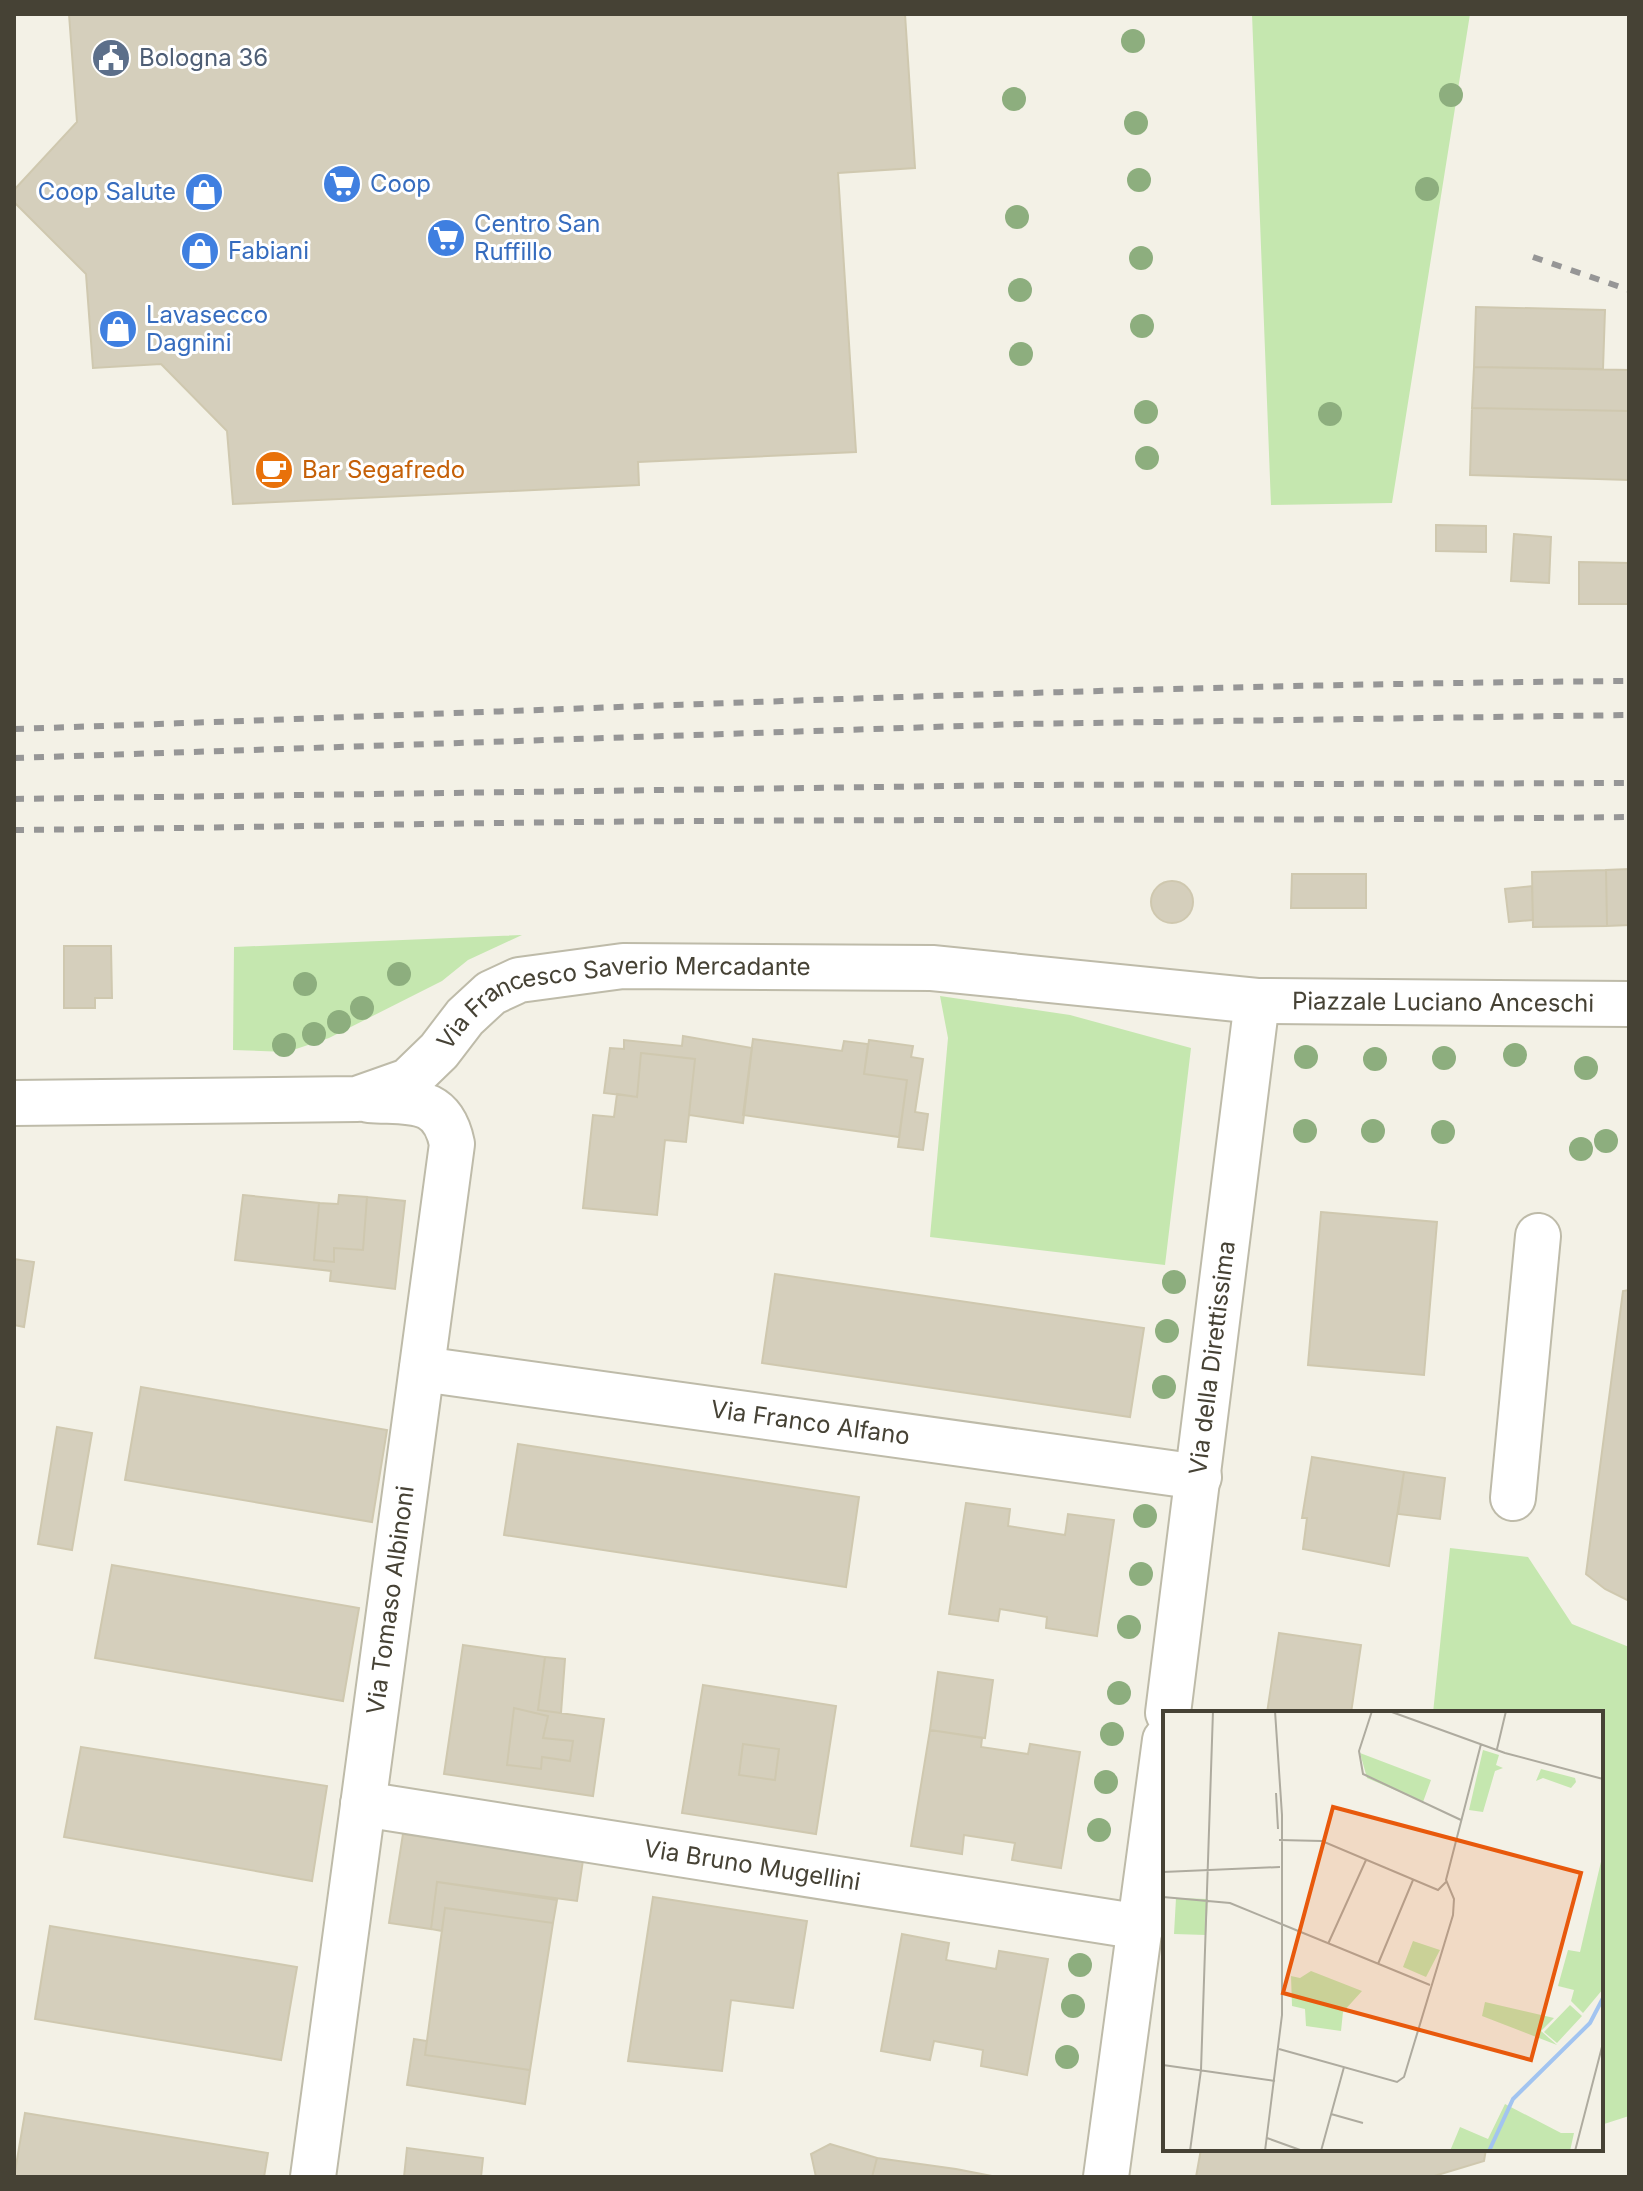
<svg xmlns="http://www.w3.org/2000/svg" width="1643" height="2191" font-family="Inter,sans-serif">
	<rect width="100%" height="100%" fill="#f3f1e6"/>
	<!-- green -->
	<path fill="#c5e7af" d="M1252 14H1470L1392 503 1271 505Z
		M522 935 468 960 442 981 329 1038 287 1052 233 1050 234 947Z
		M940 996 1070 1015 1191 1048 1165 1265 930 1237 948 1038Z
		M1450 1548 1528 1557 1572 1624 1629 1647V2116L1601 2125V1713H1433Z"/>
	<!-- building -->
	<path fill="#d5cfbc" stroke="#cfc8af" stroke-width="2" d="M69 14H905L915 168 838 173 856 452 638 462 639 485 233 504 227 431 161 364 93 368 86 274 14 202V190L77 122Z
		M1476 307 1605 310 1603 369 1474 367Z
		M1474 367 1629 370V411L1472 408Z
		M1472 408 1629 411V480L1470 475Z
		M1436 525 1486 526V552L1436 551Z
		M1514 534 1551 537 1549 583 1511 581Z
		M1579 562 1629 563V604H1579Z
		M1629 869V925L1607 926 1606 870Z
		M1606 870 1607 926 1533 927 1532 872Z
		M1292 874H1366V908H1291Z
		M1151 902a21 21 0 1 1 42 0a21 21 0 1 1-42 0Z
		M1532 886 1533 920 1509 922 1505 889Z
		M64 946H111L112 998H95V1008H64Z
		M683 1036 752 1048 743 1123 689 1115 695 1059 641 1053 637 1097 604 1093 610 1048 624 1049V1040L682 1046Z
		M753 1039 842 1051 844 1041 868 1044 864 1074 907 1080 899 1137 743 1115Z
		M869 1040 913 1046 911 1057 923 1059 915 1112 928 1114 923 1150 898 1147 907 1080 864 1074Z
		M641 1053 695 1059 686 1142 665 1140 657 1215 583 1208 593 1115 614 1117 617 1094 637 1097Z
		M243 1195 319 1203 314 1260 334 1262V1248L363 1250 367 1197 405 1201 395 1289 330 1281 331 1271 235 1260Z
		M339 1195 367 1197 363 1250 334 1248V1262L314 1260 319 1203 338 1204Z
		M1321 1212 1437 1222 1424 1375 1308 1365Z
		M14 1259 34 1262 24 1327 14 1325Z
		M775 1274 1144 1328 1130 1417 762 1363Z
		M1629 1290V1601L1605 1589 1586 1574 1623 1291Z
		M141 1387 387 1430 372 1522 125 1480Z
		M57 1427 92 1433 72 1550 38 1544Z
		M518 1444 859 1497 846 1587 504 1535Z
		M1312 1457 1404 1472 1389 1566 1303 1549 1307 1518H1302Z
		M1404 1472 1445 1478 1440 1519 1398 1514Z
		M966 1503 1010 1509 1008 1526 1065 1535 1068 1514 1114 1520 1097 1636 1046 1628 1047 1617 1000 1609 998 1621 949 1614Z
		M112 1565 359 1608 343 1701 95 1658Z
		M1279 1633 1361 1645 1351 1713H1267Z
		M463 1645 545 1657 538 1710 604 1719 593 1796 444 1774Z
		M545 1657 565 1659 561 1713 538 1710Z
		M938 1672 993 1680 985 1738 930 1730Z
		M703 1685 836 1706 816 1834 682 1813Z
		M514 1708 548 1716 543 1738 573 1741 570 1761 542 1757 541 1769 507 1765Z
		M930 1730 982 1738 981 1747 1028 1754 1030 1744 1080 1752 1061 1868 1012 1860 1015 1843 964 1835 962 1854 911 1846Z
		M743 1744 779 1749 775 1780 739 1775Z
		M81 1747 327 1786 312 1881 64 1837Z
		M403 1834 583 1860 577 1901 437 1882 431 1929 389 1923Z
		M437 1882 557 1900 553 1923 445 1908 442 1931 431 1929Z
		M653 1897 807 1921 793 2008 731 2000 722 2071 628 2061Z
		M445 1908 553 1923 530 2070 425 2055Z
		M50 1926 297 1967 281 2060 35 2019Z
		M902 1934 949 1943 946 1960 996 1969 999 1951 1048 1959 1027 2075 981 2066 983 2050 934 2041 930 2060 881 2051Z
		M414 2039 427 2041 425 2055 530 2070 525 2104 407 2085Z
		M25 2113 268 2153 264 2177H14Z
		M830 2144 877 2158 872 2177H816L811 2154Z
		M407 2148 483 2158 481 2177H404Z
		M1201 2149H1486L1484 2161 1431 2177H1196Z
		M877 2158 956 2169 997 2177H872Z"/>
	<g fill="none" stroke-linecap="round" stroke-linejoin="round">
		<!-- minor casing -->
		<g stroke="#bebba9" stroke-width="48">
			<g id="minor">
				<path id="s1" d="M14 1103 357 1099 408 1081 439 1051 465 1017 491 993 519 980 623 966 932 968 1257 1001 1629 1004"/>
				<path id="s2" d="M422 1369 1199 1477"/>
				<path d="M1513 1498 1538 1236"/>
				<path id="s3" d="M1168 1713 1257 1001"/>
				<path id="s4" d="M363 1804 1141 1927"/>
				<path id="s5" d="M313 2177 452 1144C442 1095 410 1103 369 1100"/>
				<path d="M1106 2177 1165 1740"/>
			</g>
		</g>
		<!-- minor -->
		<use href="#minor" stroke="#fff" stroke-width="44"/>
		<!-- rail -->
		<path stroke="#969696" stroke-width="6" stroke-dasharray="10 10" stroke-linecap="butt" d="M1533 257 1629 290
			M14 729C552 711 1090 685 1629 681
			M14 758 1021 724 1629 715
			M14 799 1022 785 1629 783
			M14 830C244 828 474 822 704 821 1012 819 1321 821 1629 817"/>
	</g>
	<!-- trees -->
	<g fill="#8dae7e">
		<circle cx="1133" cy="41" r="12"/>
		<circle cx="1451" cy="95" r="12"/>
		<circle cx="1014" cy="99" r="12"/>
		<circle cx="1136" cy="123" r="12"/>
		<circle cx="1139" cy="180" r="12"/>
		<circle cx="1427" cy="189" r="12"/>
		<circle cx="1017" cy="217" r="12"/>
		<circle cx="1141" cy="258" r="12"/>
		<circle cx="1020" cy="290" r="12"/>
		<circle cx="1142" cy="326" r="12"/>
		<circle cx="1021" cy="354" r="12"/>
		<circle cx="1146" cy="412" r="12"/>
		<circle cx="1330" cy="414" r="12"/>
		<circle cx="1147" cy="458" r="12"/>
		<circle cx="399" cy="974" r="12"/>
		<circle cx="305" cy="984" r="12"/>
		<circle cx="362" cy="1008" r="12"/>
		<circle cx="339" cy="1022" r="12"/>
		<circle cx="314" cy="1034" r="12"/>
		<circle cx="284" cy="1045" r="12"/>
		<circle cx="1515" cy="1055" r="12"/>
		<circle cx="1306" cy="1057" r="12"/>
		<circle cx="1444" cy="1058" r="12"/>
		<circle cx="1375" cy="1059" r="12"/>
		<circle cx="1586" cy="1068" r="12"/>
		<circle cx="1305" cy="1131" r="12"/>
		<circle cx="1373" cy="1131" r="12"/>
		<circle cx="1443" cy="1132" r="12"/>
		<circle cx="1606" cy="1141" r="12"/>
		<circle cx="1581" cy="1149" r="12"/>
		<circle cx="1174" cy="1282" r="12"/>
		<circle cx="1167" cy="1331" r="12"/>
		<circle cx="1164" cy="1387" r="12"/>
		<circle cx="1145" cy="1516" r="12"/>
		<circle cx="1141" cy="1574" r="12"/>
		<circle cx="1129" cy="1627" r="12"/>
		<circle cx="1119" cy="1693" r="12"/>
		<circle cx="1112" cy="1734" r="12"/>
		<circle cx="1106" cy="1782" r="12"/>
		<circle cx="1099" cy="1830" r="12"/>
		<circle cx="1080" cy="1965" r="12"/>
		<circle cx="1073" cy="2006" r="12"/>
		<circle cx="1067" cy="2057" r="12"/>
	</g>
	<!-- icons -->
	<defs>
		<g id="civic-disc" transform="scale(2)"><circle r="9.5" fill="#5c6f8a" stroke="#fff"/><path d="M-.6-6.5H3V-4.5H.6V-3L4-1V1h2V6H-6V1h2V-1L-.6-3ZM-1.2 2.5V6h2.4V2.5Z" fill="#fff"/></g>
		<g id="supermarket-disc" transform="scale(2)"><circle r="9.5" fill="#3f7fe0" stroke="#fff"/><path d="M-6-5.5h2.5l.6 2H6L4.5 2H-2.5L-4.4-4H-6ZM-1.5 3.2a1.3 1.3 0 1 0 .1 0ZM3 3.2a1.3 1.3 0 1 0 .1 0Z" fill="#fff"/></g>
		<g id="shop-disc" transform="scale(2)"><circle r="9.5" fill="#3f7fe0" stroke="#fff"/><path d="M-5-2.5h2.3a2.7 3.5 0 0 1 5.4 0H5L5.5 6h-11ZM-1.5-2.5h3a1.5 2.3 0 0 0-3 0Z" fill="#fff"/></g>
		<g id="cafe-disc" transform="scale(2)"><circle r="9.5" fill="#e8710a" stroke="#fff"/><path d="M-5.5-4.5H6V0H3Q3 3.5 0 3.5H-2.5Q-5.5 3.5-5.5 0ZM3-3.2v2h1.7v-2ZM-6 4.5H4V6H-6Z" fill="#fff"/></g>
	</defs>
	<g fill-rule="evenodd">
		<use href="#civic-disc" x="111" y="58"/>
		<use href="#supermarket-disc" x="342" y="184"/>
		<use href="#shop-disc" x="204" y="192"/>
		<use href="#supermarket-disc" x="446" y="238"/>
		<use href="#shop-disc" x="200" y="251"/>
		<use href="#shop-disc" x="118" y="329"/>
		<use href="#cafe-disc" x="274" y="470"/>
	</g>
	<g text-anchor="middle" stroke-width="6" stroke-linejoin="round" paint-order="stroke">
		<!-- service labels -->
		<g font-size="24" fill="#4e5e75" stroke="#fff" text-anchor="start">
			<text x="139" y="66">Bologna 36</text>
		</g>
		<!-- shop labels -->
		<g font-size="24" fill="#366cbe" stroke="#fff" text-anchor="start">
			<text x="370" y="192">Coop</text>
			<text x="176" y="200" text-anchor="end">Coop Salute</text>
			<text x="474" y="232">Centro San<tspan x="474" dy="28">Ruffillo</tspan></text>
			<text x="228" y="259">Fabiani</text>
			<text x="146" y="323">Lavasecco<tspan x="146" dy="28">Dagnini</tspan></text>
		</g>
		<!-- food labels -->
		<g font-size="24" fill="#c56008" stroke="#fff" text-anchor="start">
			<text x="302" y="478">Bar Segafredo</text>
		</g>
		<!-- street labels -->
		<g font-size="24" fill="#464235" stroke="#fff">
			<text dy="8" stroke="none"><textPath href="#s1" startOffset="1476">Piazzale Luciano Anceschi</textPath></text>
			<text dy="8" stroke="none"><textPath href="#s1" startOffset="644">Via Francesco Saverio Mercadante</textPath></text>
			<text dy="8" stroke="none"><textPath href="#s3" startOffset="358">Via della Direttissima</textPath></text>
			<text dy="8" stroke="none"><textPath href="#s2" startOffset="392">Via Franco Alfano</textPath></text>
			<text dy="8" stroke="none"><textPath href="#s5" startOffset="582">Via Tomaso Albinoni</textPath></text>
			<text dy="8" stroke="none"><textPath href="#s4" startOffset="394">Via Bruno Mugellini</textPath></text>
		</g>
	</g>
	<!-- overview -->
	<g transform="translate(1163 1711)">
		<rect width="440" height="440" fill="#f3f1e6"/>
		<path d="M320 39 336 44 333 54 340 57 332 60 320 101 306 99ZM197 42 268 69 260 91 204 67ZM378 58 412 67 413 71 408 77 380 67 373 70ZM440 142V278L420 302 408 290 411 279 395 275 405 239 417 241ZM13 187 45 188 43 224 11 223ZM250 230 277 239 263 266 240 256ZM148 260 199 280 180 301 178 320 143 315 142 298 129 295 128 265 137 267ZM322 291 391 307 378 320 394 334 319 305ZM407 294 419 305 394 332 381 321ZM342 393 398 422H411L407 440H287L297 416 325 428Z" fill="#c5e7af"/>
		<path fill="none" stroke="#a2c4f0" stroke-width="4" d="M326 440 350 388 427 312 440 287"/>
		<path fill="none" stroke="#aeab9f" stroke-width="2" d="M209 0 196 40 200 63 298 109M226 0 342 42 440 68M334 38 343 0M113 82 115 118M116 129 159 130 275 179 283 171M0 161 117 156M0 186 67 192 267 274M165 233 203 149M215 253 250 169M116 338 234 371 241 366 290 204 291 188 283 169 318 33M0 354 112 370M168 403 200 412M104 427 140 440M27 440 38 359 50 0M102 440 119 304V104L112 0M158 440 181 356M412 440 440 332"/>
		<path fill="#e8590c" fill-opacity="0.15" stroke="#e8590c" stroke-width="4" d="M170 96 418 162 368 349 120 282Z"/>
		<rect width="440" height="440" fill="none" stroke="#464235" stroke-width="4"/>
	</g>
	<!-- border -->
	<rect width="1643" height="2191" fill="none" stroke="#464235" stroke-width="32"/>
</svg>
